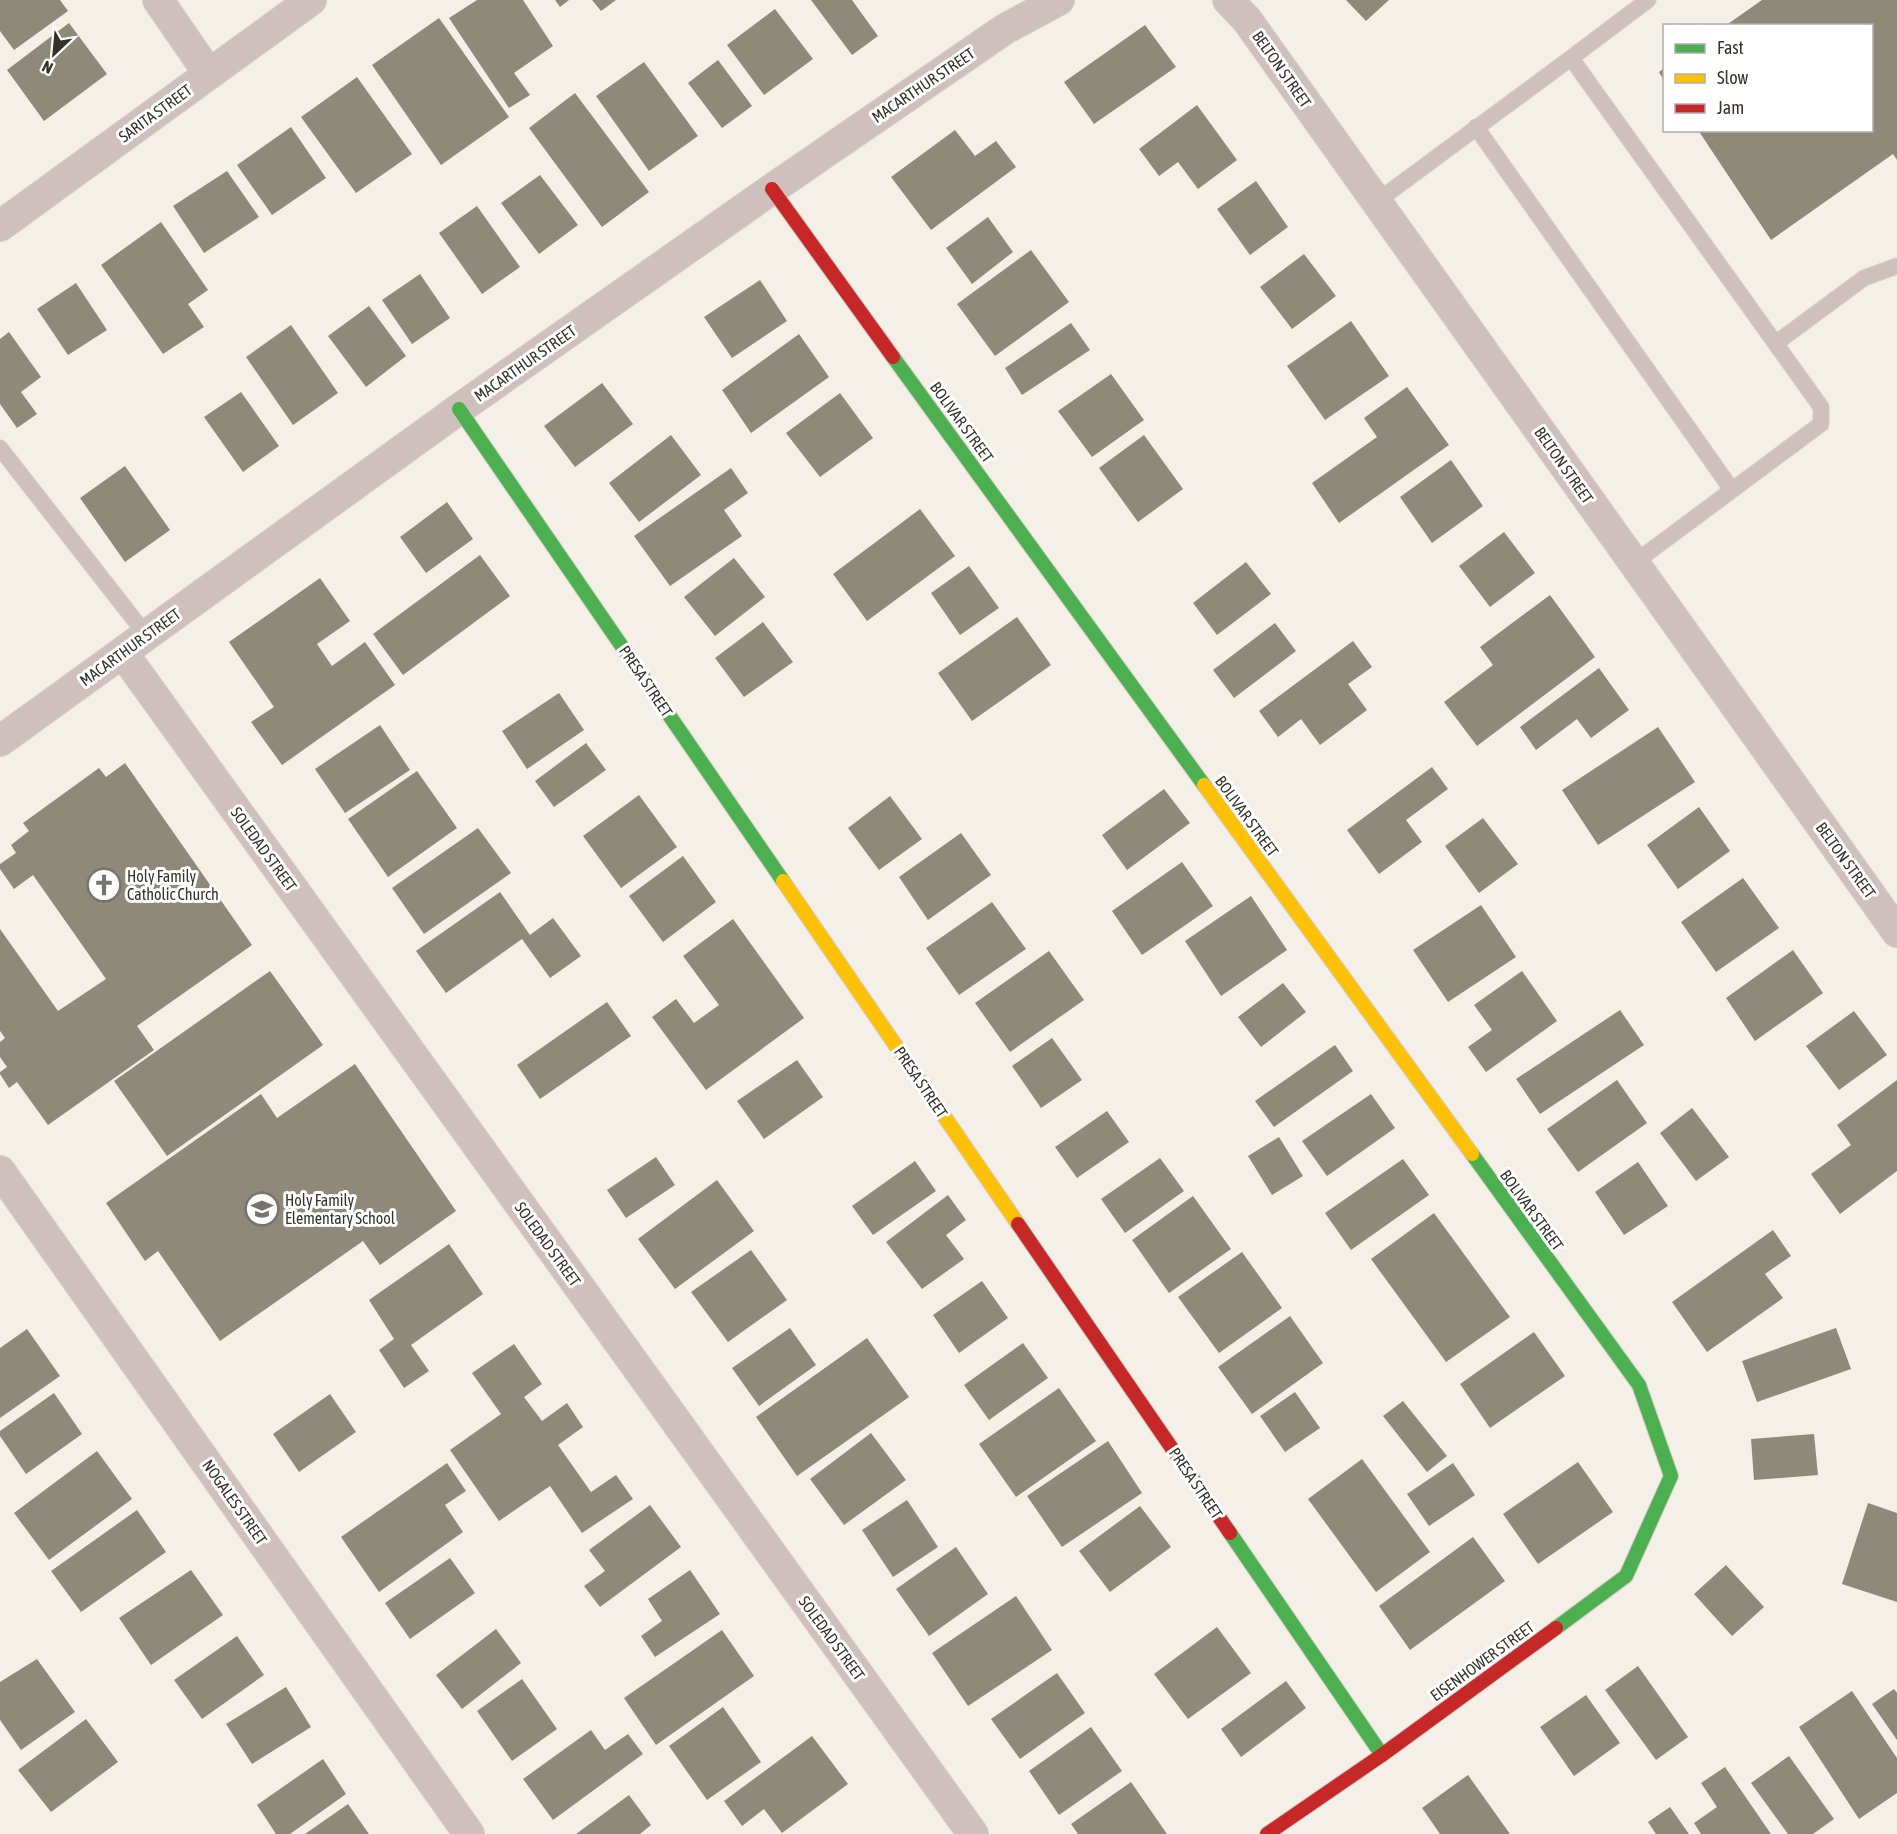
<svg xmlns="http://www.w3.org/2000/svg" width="1897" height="1834" font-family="'Asap Condensed',sans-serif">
	<rect width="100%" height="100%" fill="#f4f0e7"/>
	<!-- building -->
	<path fill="#8f897a" d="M0 0H60L68 11 14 50 0 31Z
		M477 0H523L553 46 514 73 530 95 509 108 449 18Z
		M555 0H569L560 7Z
		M592 0H616L601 11Z
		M811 0H852L878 36 852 55Z
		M1346 0H1389L1366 21Z
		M1762 0H1897V160L1893 154 1771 240 1698 130H1872V26H1725Z
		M775 9 813 59 764 95 727 45Z
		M439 18 509 117 441 165 372 65Z
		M69 23 107 74 44 121 7 70Z
		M1145 25 1176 67 1094 124 1064 82Z
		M718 60 752 106 722 128 688 83Z
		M644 62 698 136 649 171 596 96Z
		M1664 68V81L1659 72Z
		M357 77 412 154 356 193 301 117Z
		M575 93 649 192 602 227 529 128Z
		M1197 105 1237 160 1198 189 1178 162 1159 176 1139 149Z
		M291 127 326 178 272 215 237 165Z
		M955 130 975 156 996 141 1016 167 931 230 891 177Z
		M227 171 259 217 204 253 173 206Z
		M540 175 578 225 539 254 501 203Z
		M1256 181 1288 227 1250 255 1217 209Z
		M477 206 520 267 482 294 439 233Z
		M988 217 1013 252 972 284 946 248Z
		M161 222 208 290 188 304 204 327 163 354 101 265Z
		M1031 250 1069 302 995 356 957 304Z
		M1304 254 1336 296 1292 329 1260 287Z
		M420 274 450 318 412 344 382 300Z
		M760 280 787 321 732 358 704 317Z
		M76 283 107 330 68 355 37 309Z
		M369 306 406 356 366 387 328 336Z
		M1351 321 1389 376 1325 420 1287 366Z
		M1071 323 1090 350 1022 395 1005 368Z
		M291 325 338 393 293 425 246 357Z
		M9 332 41 377 21 392 37 414 17 428 0 404V339Z
		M799 334 829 377 751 433 722 390Z
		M1111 374 1144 420 1092 457 1058 411Z
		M602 383 633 424 575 467 544 426Z
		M1407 387 1449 445 1339 523 1312 483 1377 437 1364 418Z
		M241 392 279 446 243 472 204 417Z
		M840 393 873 438 820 477 786 433Z
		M671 435 701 475 639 522 609 483Z
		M1144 435 1183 489 1138 522 1099 468Z
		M1451 460 1483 506 1432 543 1400 497Z
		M125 466 170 530 125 562 80 498Z
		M731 468 748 493 724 510 742 536 670 586 634 536Z
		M447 502 473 539 426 573 400 537Z
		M920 509 955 556 867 621 833 574Z
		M1504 532 1535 573 1490 607 1459 566Z
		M480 555 510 596 403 675 373 634Z
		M734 558 765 597 715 636 684 597Z
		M1246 562 1271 594 1217 635 1193 603Z
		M969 566 999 608 960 635 931 593Z
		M320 578 350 621 317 644 332 666 365 642 395 685 282 765 251 722 274 707 229 642Z
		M1550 595 1595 657 1477 746 1444 702 1493 665 1480 647Z
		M1017 617 1051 665 972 721 938 673Z
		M763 622 793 662 744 697 715 658Z
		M1275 623 1296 651 1234 698 1213 670Z
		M1353 641 1372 667 1348 684 1367 710 1320 745 1301 719 1278 737 1259 711Z
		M1599 668 1629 710 1591 738 1577 719 1536 750 1520 727Z
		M559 693 584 730 527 769 502 731Z
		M380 725 410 770 345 813 315 769Z
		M1658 727 1695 782 1598 845 1562 790Z
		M586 743 606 770 554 807 535 781Z
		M125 763 252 945 137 1026 154 1050 48 1125 17 1082 9 1088 0 1074V1072L7 1067 0 1057V1042L5 1038 0 1031V929L58 1011 106 979 33 875 14 889 0 869V864L16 853 11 845 29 831 23 823 99 768 106 777Z
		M1432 767 1448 789 1406 820 1422 842 1379 874 1347 830Z
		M417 771 457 828 388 877 348 819Z
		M1164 789 1190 823 1127 870 1102 835Z
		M639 795 677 847 621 888 583 836Z
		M890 796 922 839 879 870 848 828Z
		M1699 807 1730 851 1678 889 1647 845Z
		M1483 818 1518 864 1479 893 1445 846Z
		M478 828 511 873 424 934 392 888Z
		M961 833 991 875 928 920 899 877Z
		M683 856 716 902 663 942 629 896Z
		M1182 862 1213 906 1142 955 1112 911Z
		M1743 878 1779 928 1716 972 1681 922Z
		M500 892 530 935 553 918 581 956 550 978 522 939 446 993 416 951Z
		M1251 896 1287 950 1221 996 1185 941Z
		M992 902 1026 949 959 995 926 948Z
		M1481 905 1516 957 1448 1002 1413 950Z
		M733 919 804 1018 706 1090 652 1017 676 999 694 1023 719 1005 683 956Z
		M1793 950 1823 993 1755 1041 1726 998Z
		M1049 951 1084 1000 1010 1052 975 1003Z
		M270 971 323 1045 167 1156 114 1081Z
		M1522 971 1557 1021 1486 1072 1468 1047 1492 1030 1474 1005Z
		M1283 983 1306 1012 1261 1047 1238 1017Z
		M607 1002 631 1036 540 1099 517 1065Z
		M1620 1010 1644 1045 1540 1114 1516 1079Z
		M1854 1011 1887 1055 1839 1090 1806 1046Z
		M1052 1038 1082 1080 1041 1108 1012 1066Z
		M1335 1045 1353 1071 1274 1127 1255 1101Z
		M797 1060 823 1097 764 1139 737 1101Z
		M355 1064 456 1211 380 1265 363 1241 220 1341 158 1251 145 1261 106 1203 261 1094 277 1118Z
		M1617 1080 1647 1123 1578 1172 1547 1129Z
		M1897 1080V1171L1840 1214 1811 1174 1851 1145 1837 1125Z
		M1371 1094 1395 1128 1327 1176 1302 1141Z
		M1692 1108 1729 1157 1696 1181 1660 1133Z
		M1107 1111 1129 1142 1077 1178 1055 1147Z
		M1279 1137 1303 1176 1272 1195 1248 1156Z
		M656 1157 675 1185 626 1218 607 1190Z
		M1160 1158 1184 1191 1125 1233 1101 1199Z
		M1403 1159 1429 1195 1351 1250 1325 1213Z
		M915 1161 936 1191 873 1235 852 1206Z
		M1638 1162 1668 1206 1624 1235 1595 1192Z
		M717 1180 754 1231 675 1289 638 1239Z
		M948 1195 966 1220 946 1235 964 1259 922 1289 886 1242Z
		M1193 1196 1231 1249 1169 1293 1132 1240Z
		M1434 1213 1510 1317 1446 1362 1371 1259Z
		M1773 1230 1791 1256 1765 1274 1783 1298 1707 1352 1672 1302Z
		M449 1244 483 1294 411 1345 429 1371 404 1388 379 1350 394 1339 369 1300Z
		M751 1250 787 1300 728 1342 691 1292Z
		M1242 1252 1282 1308 1219 1353 1178 1297Z
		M982 1281 1008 1318 959 1353 933 1315Z
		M1290 1316 1323 1363 1252 1414 1218 1367Z
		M790 1328 816 1365 759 1406 732 1368Z
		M1836 1328 1851 1369 1757 1402 1742 1361Z
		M27 1329 60 1376 0 1418V1348Z
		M1534 1332 1565 1376 1490 1428 1460 1384Z
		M867 1338 909 1397 797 1476 756 1417Z
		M1023 1343 1048 1378 989 1420 964 1385Z
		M514 1344 542 1384 524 1397 542 1421 567 1403 583 1427 558 1445 591 1492 616 1475 633 1499 582 1533 550 1486 499 1521 450 1450 501 1414 472 1373Z
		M1059 1388 1096 1441 1016 1497 979 1444Z
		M1295 1392 1320 1428 1285 1452 1260 1416Z
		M54 1393 82 1434 26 1474 0 1436V1431Z
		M330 1394 356 1432 299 1472 273 1434Z
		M1403 1401 1447 1456 1427 1472 1383 1416Z
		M871 1433 906 1480 844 1525 810 1479Z
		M1814 1434 1818 1475 1754 1480 1751 1439Z
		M1108 1441 1142 1493 1062 1547 1027 1496Z
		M97 1451 132 1499 49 1560 14 1513Z
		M1362 1459 1430 1552 1376 1592 1308 1499Z
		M1578 1462 1613 1512 1538 1564 1503 1514Z
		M447 1463 466 1491 445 1505 463 1532 379 1592 341 1537Z
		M1453 1463 1475 1495 1429 1526 1407 1494Z
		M907 1500 938 1547 893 1577 862 1530Z
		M1868 1503 1897 1513V1602L1842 1584Z
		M650 1505 681 1547 600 1607 584 1586 605 1571 589 1550Z
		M1140 1506 1171 1547 1110 1592 1079 1551Z
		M137 1510 166 1552 81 1612 51 1571Z
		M1473 1537 1505 1581 1410 1650 1379 1606Z
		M956 1547 988 1594 929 1636 896 1589Z
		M450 1558 475 1593 410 1639 385 1603Z
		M1726 1565 1764 1607 1732 1636 1694 1594Z
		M191 1570 223 1615 151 1665 119 1618Z
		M690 1570 720 1614 655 1657 641 1636 662 1621 648 1599Z
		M1016 1596 1052 1650 968 1706 932 1653Z
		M1217 1627 1251 1673 1188 1719 1154 1674Z
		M496 1629 521 1663 462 1709 436 1675Z
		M722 1630 754 1676 656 1745 624 1698Z
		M237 1636 264 1675 202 1719 174 1680Z
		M37 1659 75 1712 21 1750 0 1720V1682Z
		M1638 1666 1688 1737 1656 1760 1605 1690Z
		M1057 1673 1085 1713 1020 1759 991 1719Z
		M522 1679 557 1729 512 1761 477 1711Z
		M1286 1681 1306 1708 1241 1757 1221 1729Z
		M286 1687 311 1727 252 1764 226 1724Z
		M1894 1689 1897 1693V1740L1872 1704Z
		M1852 1691 1897 1758V1793L1859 1819 1799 1727Z
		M1586 1695 1620 1743 1574 1776 1540 1727Z
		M723 1707 761 1762 707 1800 669 1746Z
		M86 1719 118 1762 51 1812 18 1770Z
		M1091 1727 1122 1771 1059 1815 1029 1771Z
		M591 1730 605 1750 628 1734 643 1754 553 1820 523 1779Z
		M812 1736 848 1784 782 1833 764 1809 742 1826 724 1801Z
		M1789 1756 1834 1819 1813 1834H1788L1751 1783Z
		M323 1759 346 1794 290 1834H276L257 1805Z
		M1725 1767 1771 1834H1701L1694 1823 1717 1807 1701 1783Z
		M1468 1775 1510 1834H1440L1422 1808Z
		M1131 1782 1167 1834H1078L1071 1824Z
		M629 1795 651 1825 640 1834H576Z
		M348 1804 369 1834H305Z
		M1670 1807 1689 1834H1656L1648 1822Z"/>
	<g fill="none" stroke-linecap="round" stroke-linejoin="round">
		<!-- lane casing -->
		<g stroke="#d1cdc6" stroke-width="17">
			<path id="lane" d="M1571 58 1648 0
				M1476 127 1732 490
				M1376 202 1571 58 1821 407V424L1634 563
				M1776 343 1864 278 1897 266
				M0 448 147 636"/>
		</g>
		<!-- street casing -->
		<g stroke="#d1cdc6" stroke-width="32">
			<path id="street" d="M158 0 209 74
				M1228 0 1247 20 1897 932
				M0 226 311 0
				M123 653 973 1834
				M0 741 459 409 772 189 1005 29 1059 0
				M0 1171 469 1834"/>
		</g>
		<!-- fast casing -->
		<g stroke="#d1cdc6" stroke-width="16">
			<path id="fast" d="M893 357 1204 785
				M459 409 783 881
				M1472 1154 1639 1385 1671 1476 1626 1576 1556 1628
				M1230 1533 1382 1755"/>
		</g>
		<!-- slow casing -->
		<g stroke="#d1cdc6" stroke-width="16">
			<path id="slow" d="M1204 785 1472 1154
				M783 881 1018 1224"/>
		</g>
		<!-- jam casing -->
		<g stroke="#d1cdc6" stroke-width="16">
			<path id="jam" d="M772 189 893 357
				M1018 1224 1230 1533
				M1267 1834 1382 1755 1556 1628"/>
		</g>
		<!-- lane -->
		<use href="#lane" stroke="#cfc0be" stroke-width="15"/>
		<!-- street -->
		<use href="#street" stroke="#cfc0be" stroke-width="30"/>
		<!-- fast -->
		<use href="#fast" stroke="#4caf50" stroke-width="14"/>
		<!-- slow -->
		<use href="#slow" stroke="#ffc107" stroke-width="14"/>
		<!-- jam -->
		<use href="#jam" stroke="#c62828" stroke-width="14"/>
	</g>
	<!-- icons -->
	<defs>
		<g id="church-ring" transform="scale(1.725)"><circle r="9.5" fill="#fff" stroke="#78746d" stroke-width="1.5"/><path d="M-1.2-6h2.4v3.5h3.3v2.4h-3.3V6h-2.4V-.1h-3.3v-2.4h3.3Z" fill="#78746d"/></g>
		<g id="school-ring" transform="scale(1.725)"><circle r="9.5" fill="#fff" stroke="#78746d" stroke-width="1.5"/><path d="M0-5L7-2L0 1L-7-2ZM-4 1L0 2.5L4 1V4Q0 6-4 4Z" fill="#78746d"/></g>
	</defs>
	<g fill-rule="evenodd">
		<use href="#church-ring" x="104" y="885"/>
		<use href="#school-ring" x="262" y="1209"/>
	</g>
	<g text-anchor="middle" stroke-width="6" stroke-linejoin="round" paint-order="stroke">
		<!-- street labels -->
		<g font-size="16" fill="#35322c" stroke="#fff">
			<text transform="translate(1282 69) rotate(55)" y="6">BELTON STREET</text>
			<text transform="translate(923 85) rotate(-34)" y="6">MACARTHUR STREET</text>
			<text transform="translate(155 113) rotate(-36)" y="6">SARITA STREET</text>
			<text transform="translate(525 363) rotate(-35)" y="6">MACARTHUR STREET</text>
			<text transform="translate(962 422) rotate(54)" y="6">BOLIVAR STREET</text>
			<text transform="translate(1564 465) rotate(55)" y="6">BELTON STREET</text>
			<text transform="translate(130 647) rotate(-36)" y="6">MACARTHUR STREET</text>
			<text transform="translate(646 681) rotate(56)" y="6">PRESA STREET</text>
			<text transform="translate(1247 816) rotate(54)" y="6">BOLIVAR STREET</text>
			<text transform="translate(264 849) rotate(54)" y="6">SOLEDAD STREET</text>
			<text transform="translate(1846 860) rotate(54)" y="6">BELTON STREET</text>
			<text transform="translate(921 1082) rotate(56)" y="6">PRESA STREET</text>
			<text transform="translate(1532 1210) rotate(54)" y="6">BOLIVAR STREET</text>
			<text transform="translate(548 1244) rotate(54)" y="6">SOLEDAD STREET</text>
			<text transform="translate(1196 1483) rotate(56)" y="6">PRESA STREET</text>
			<text transform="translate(235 1502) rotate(55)" y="6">NOGALES STREET</text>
			<text transform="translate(832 1638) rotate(54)" y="6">SOLEDAD STREET</text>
			<text transform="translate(1482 1661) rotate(-36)" y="6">EISENHOWER STREET</text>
		</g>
		<!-- poi labels -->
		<g font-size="16" fill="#35322c" stroke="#fff" text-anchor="start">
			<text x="127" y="882">Holy Family<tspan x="127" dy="18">Catholic Church</tspan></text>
			<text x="285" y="1206">Holy Family<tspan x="285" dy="18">Elementary School</tspan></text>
		</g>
	</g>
	<!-- legend -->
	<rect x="1663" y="24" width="210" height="108" fill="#ffffff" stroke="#aeadab" stroke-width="1.5"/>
	<rect x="1675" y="44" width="30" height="9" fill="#4caf50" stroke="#aeadab" stroke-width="1.5"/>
	<text x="1717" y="54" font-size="18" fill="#35322c">Fast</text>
	<rect x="1675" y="74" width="30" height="9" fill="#ffc107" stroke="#aeadab" stroke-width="1.5"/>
	<text x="1717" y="84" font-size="18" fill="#35322c">Slow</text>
	<rect x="1675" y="104" width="30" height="9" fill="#c62828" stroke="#aeadab" stroke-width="1.5"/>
	<text x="1717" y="114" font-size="18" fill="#35322c">Jam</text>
	<!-- north arrow -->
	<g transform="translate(54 54) rotate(206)" stroke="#ffffff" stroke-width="4.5" paint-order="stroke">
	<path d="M0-4.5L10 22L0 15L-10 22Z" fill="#35322c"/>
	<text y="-9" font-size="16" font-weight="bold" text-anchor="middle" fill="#35322c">N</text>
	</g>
</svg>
